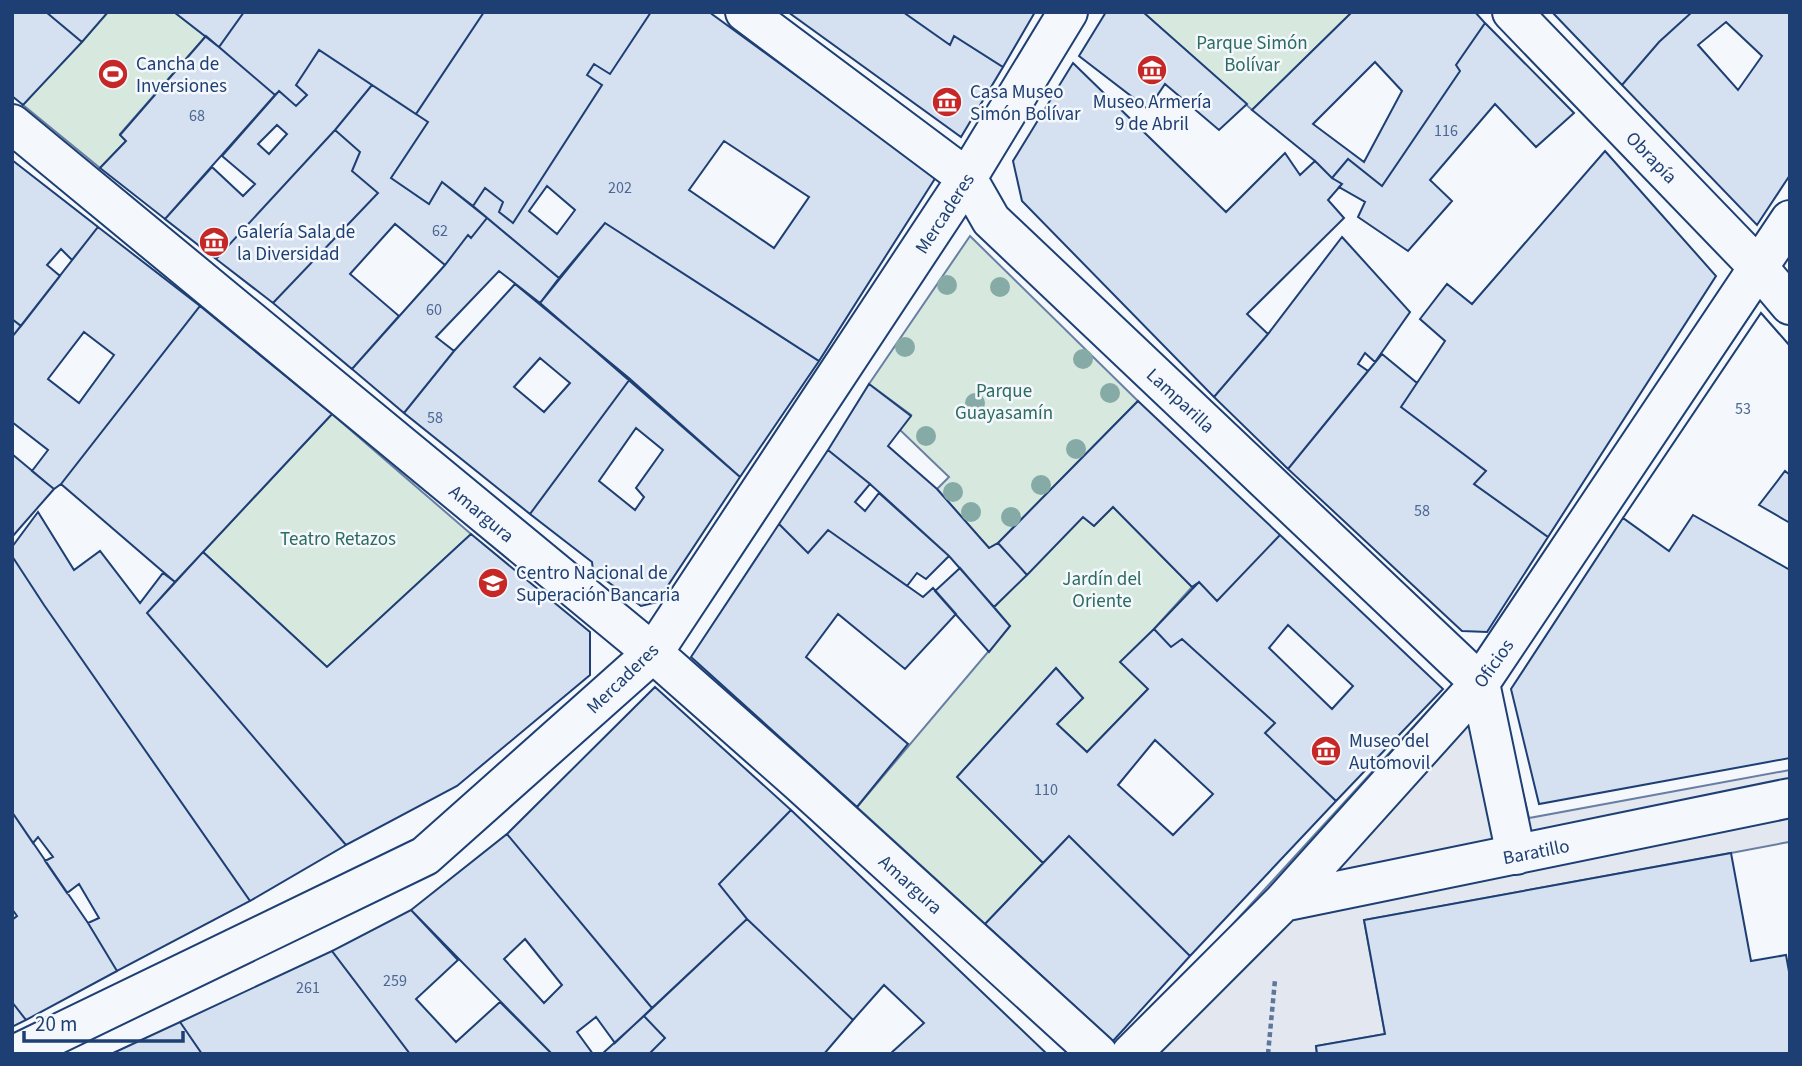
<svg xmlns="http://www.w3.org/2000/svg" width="1802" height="1066" font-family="'Source Sans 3',sans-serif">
	<rect width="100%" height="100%" fill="#f4f7fb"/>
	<!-- green -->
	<path fill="#d7e8df" stroke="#687fa3" stroke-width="2" d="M108 12H174L206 36 120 134 126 141 100 168 23 105Z
		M1143 12H1352L1252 110Z
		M970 236 1138 401 998 543 989 548 937 489 949 477 899 429 911 415 869 384Z
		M332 414 471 534 327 667 203 552Z
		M1113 507 1192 587 1154 629 1148 689 1087 752 1057 724 1083 698 1056 668 958 776 1043 863 985 924 857 807 1010 626 994 607 1083 517 1094 526Z"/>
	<!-- parking -->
	<path fill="#e3e8f0" stroke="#687fa3" stroke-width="2" d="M1488 645 1529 818 1790 770V845L1789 842 1731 853 1364 920 1385 1034 1316 1046 1317 1054H1114Z"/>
	<!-- building -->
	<path fill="#d5e0f0" stroke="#1d3f73" stroke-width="2" fill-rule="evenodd" d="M12 12H46L82 42 23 105 12 96Z
		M46 12H108L82 42Z
		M174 12H244L219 47Z
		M244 12H484L416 114 319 50 296 85 307 95 296 106 279 91 275 95 219 47Z
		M484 12H651L610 74 594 64 587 75 602 85 513 223 499 212 503 202 485 188 473 206 442 182 429 204 391 178 428 122 416 114Z
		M651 12H709L936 177 819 361 605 223 559 278 473 206 485 188 503 202 499 212 513 223 602 85 587 75 594 64 610 74ZM724 141 809 197 774 248 689 190ZM547 186 575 210 557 234 529 211Z
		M788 12H903L950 45 954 36 1003 67 961 137Z
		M903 12H1035L1003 67 954 36 950 45Z
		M1106 12H1143L1247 104 1219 130 1165 84 1148 109 1079 56Z
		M1352 12H1475L1485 23 1456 65 1460 71 1382 186 1348 159 1332 178 1315 161 1252 110ZM1375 62 1402 91 1364 162 1313 124Z
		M1552 12H1692L1659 42 1622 85Z
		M1692 12H1790V175L1757 225 1622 85 1659 42ZM1726 22 1762 56 1738 90 1698 45Z
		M1485 23 1574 113 1536 147 1495 104 1430 180 1452 201 1408 251 1358 217 1365 202 1339 187 1342 184 1332 178 1348 159 1382 186 1460 71 1456 65Z
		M206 36 275 95 165 219 100 168 126 141 120 135Z
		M319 50 372 85 335 130 216 259 165 219 212 167 243 196 255 184 222 156 279 91 296 106 307 95 296 85ZM277 125 287 134 269 154 258 144Z
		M1073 63 1226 212 1285 153 1300 175 1315 161 1332 178 1342 184 1328 200 1344 218 1247 314 1268 334 1214 397 1022 201 1013 161Z
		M372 85 428 122 391 178 429 204 442 182 487 218 471 238 468 235 445 265 395 224 350 274 399 316 352 369 273 303 378 193 352 171 360 152 335 130Z
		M335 130 360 152 352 171 378 193 273 303 216 259Z
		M1605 151 1716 276 1548 537 1474 484 1486 471 1401 407 1445 341 1420 319 1447 284 1472 304Z
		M12 160 98 227 72 260 61 249 47 265 60 276 21 326 12 319Z
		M487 218 559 278 540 303 499 271 436 337 454 351 404 413 352 369 445 265 468 235 471 238Z
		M605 223 819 361 740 477 540 303Z
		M98 227 200 306 61 484 54 489 32 471 48 450 12 422V337ZM84 332 114 355 79 403 48 379Z
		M1342 237 1410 312 1375 362 1365 353 1358 364 1368 371 1288 469 1214 397 1268 334Z
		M515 284 630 379 530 514 404 413 454 351ZM540 358 570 383 544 412 514 387Z
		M200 306 332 414 175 582 61 484Z
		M1761 313 1790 346V475L1785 471 1759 505 1790 523V570L1693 515 1669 551 1623 518Z
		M1761 313 1790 346V570L1693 515 1669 551 1623 518Z
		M12 319 21 326 12 337Z
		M1382 354 1417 383 1401 407 1486 471 1474 484 1548 537 1487 632 1462 631 1288 469Z
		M630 379 740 477 657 602 641 606 593 571 592 562 530 514ZM636 428 663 450 636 488 644 497 635 510 599 481Z
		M869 384 911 416 888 446 937 489 989 548 998 543 1027 575 994 607 949 556 870 484 828 450Z
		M1138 401 1280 535 1217 601 1199 582 1192 587 1113 507 1094 526 1083 517 1027 575 998 543Z
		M828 450 870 484 855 502 865 511 879 493 949 556 926 579 917 573 907 586 828 530 808 553 779 524Z
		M12 454 54 489 12 537Z
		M38 512 74 570 100 551 140 603 163 573 175 582 147 613 346 845 250 901 44 605 12 556V547Z
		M1693 515 1790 570V758L1539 804 1511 689 1623 518 1669 551Z
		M779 524 808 553 828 530 923 597 933 588 956 614 905 669 838 614 806 657 908 744 857 807 691 657Z
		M471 534 590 632V675L457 786 346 845 147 613 203 552 327 667Z
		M1280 535 1443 689 1336 801 1265 733 1275 723 1182 639 1171 647 1154 629 1199 582 1217 601ZM1288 625 1353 686 1332 709 1269 648Z
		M12 556 44 605 250 901 117 971 88 923 99 918 79 884 67 893 45 861 53 857 38 837 33 843 12 812Z
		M960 568 1010 626 989 652 935 591Z
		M1154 629 1171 647 1182 639 1275 723 1265 733 1336 801 1190 956 1069 836 1043 863 957 777 1056 668 1083 698 1057 724 1087 752 1148 689 1120 662ZM1155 740 1213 794 1173 835 1118 785Z
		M655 687 791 810 719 884 747 919 652 1008 507 834Z
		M791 810 1047 1054H890L924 1023 884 985 853 1020 747 919 719 884Z
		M12 812 88 923 117 971 26 1020 12 1002V920L17 916 12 909Z
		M507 834 652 1008 615 1043 596 1017 577 1032 593 1054H552L411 910ZM525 939 562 985 544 1003 504 959Z
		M1069 836 1190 956 1113 1041 985 924Z
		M1731 853 1751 961 1786 955 1790 977V1054H1317L1316 1046 1385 1034 1364 920Z
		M411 910 458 960 416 999 456 1042 500 1002 552 1054H410L332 951Z
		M747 919 853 1020 824 1054H649L665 1038 644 1016Z
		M332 951 410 1054H202L180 1022Z
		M12 1002 26 1020 12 1027Z
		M644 1016 665 1038 649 1054H602Z
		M180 1022 202 1054H111Z"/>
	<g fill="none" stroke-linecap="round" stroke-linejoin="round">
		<!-- minor casing -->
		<g stroke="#1d3f73" stroke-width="42">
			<path id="minor" d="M745 12 967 178 991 220 1480 683 1516 855
				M1512 12 1758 267 1790 305
				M12 124 653 653 799 782 1098 1054
				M1283 902 1790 798
				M16 1054 425 856 653 653 967 178 1068 12
				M1131 1054 1283 902 1480 683 1790 220"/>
		</g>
		<!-- path -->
		<path stroke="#5e769c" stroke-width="4.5" stroke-dasharray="5 3.5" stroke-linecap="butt" d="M1268 1054 1275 980"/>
		<!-- minor -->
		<use href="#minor" stroke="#f4f7fb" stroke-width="38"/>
	</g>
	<!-- trees -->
	<g fill="#86aba6">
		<circle cx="947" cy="285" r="10"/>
		<circle cx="1000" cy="287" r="10"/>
		<circle cx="905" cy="347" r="10"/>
		<circle cx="1083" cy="359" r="10"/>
		<circle cx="1110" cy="393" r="10"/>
		<circle cx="975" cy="403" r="10"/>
		<circle cx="926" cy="436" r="10"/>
		<circle cx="1076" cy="449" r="10"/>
		<circle cx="1041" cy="485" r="10"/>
		<circle cx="953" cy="492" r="10"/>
		<circle cx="971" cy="512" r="10"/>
		<circle cx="1011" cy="517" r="10"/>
	</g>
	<!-- icons -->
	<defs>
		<g id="museum-disc" transform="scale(1.575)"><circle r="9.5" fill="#c62828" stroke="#f4f7fb"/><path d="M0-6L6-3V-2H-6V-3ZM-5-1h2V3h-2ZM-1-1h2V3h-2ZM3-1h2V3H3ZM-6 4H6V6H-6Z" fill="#fff"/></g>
		<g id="stadium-disc" transform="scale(1.575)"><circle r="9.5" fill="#c62828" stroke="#f4f7fb"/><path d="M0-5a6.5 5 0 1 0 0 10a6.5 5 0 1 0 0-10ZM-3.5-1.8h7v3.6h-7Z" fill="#fff"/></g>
		<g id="university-disc" transform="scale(1.575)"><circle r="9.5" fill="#c62828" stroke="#f4f7fb"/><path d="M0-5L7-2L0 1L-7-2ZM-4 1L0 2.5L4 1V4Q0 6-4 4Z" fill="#fff"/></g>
	</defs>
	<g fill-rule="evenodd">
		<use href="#museum-disc" x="1152" y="70"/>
		<use href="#stadium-disc" x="113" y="74"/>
		<use href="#museum-disc" x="947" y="102"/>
		<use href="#museum-disc" x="214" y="242"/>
		<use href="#university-disc" x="493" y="583"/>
		<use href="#museum-disc" x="1326" y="751"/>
	</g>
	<g text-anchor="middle" stroke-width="5" stroke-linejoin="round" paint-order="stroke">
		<!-- number labels -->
		<g font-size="16" fill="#4b6792">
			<text x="197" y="121">68</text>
			<text x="1446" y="136">116</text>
			<text x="620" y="193">202</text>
			<text x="440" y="236">62</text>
			<text x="434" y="315">60</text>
			<text x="1743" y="414">53</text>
			<text x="435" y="423">58</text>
			<text x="1422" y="516">58</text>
			<text x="1046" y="795">110</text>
			<text x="395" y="986">259</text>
			<text x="308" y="993">261</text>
		</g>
		<!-- park labels -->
		<g font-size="19" fill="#2c6c60" stroke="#f4f7fb">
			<text x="1252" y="49">Parque Simón<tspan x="1252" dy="22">Bolívar</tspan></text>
			<text x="1004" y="397">Parque<tspan x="1004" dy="22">Guayasamín</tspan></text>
			<text x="338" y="545">Teatro Retazos</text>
			<text x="1102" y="585">Jardín del<tspan x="1102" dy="22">Oriente</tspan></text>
		</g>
		<!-- poi labels -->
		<g font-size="19" fill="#1d3f73" stroke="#f4f7fb" text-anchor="start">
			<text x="136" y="70">Cancha de<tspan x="136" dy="22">Inversiones</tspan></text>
			<text x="970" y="98">Casa Museo<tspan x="970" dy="22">Simón Bolívar</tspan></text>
			<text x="1152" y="108" text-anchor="middle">Museo Armería<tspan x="1152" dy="22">9 de Abril</tspan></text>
			<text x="237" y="238">Galería Sala de<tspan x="237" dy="22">la Diversidad</tspan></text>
			<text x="516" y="579">Centro Nacional de<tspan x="516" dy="22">Superación Bancaria</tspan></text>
			<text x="1349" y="747">Museo del<tspan x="1349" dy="22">Automovil</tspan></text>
		</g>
		<!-- street labels -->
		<g font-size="19" fill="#1d3f73" stroke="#f4f7fb">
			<text transform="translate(1652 157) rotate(46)" y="7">Obrapía</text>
			<text transform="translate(944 213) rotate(-57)" y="7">Mercaderes</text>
			<text transform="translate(1181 400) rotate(43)" y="7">Lamparilla</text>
			<text transform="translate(482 513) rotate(40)" y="7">Amargura</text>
			<text transform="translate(1493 663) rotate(-55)" y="7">Oficios</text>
			<text transform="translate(622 678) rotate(-44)" y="7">Mercaderes</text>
			<text transform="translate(1536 851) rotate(-11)" y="7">Baratillo</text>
			<text transform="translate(911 884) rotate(42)" y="7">Amargura</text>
		</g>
	</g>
	<!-- border -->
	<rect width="1802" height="1066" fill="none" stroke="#1d3f73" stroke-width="28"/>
	<!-- scale -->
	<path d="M24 1031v10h159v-10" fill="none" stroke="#1d3f73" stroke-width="3.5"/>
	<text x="35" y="1031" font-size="21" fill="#1d3f73" stroke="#f4f7fb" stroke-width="5" paint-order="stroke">20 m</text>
</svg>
